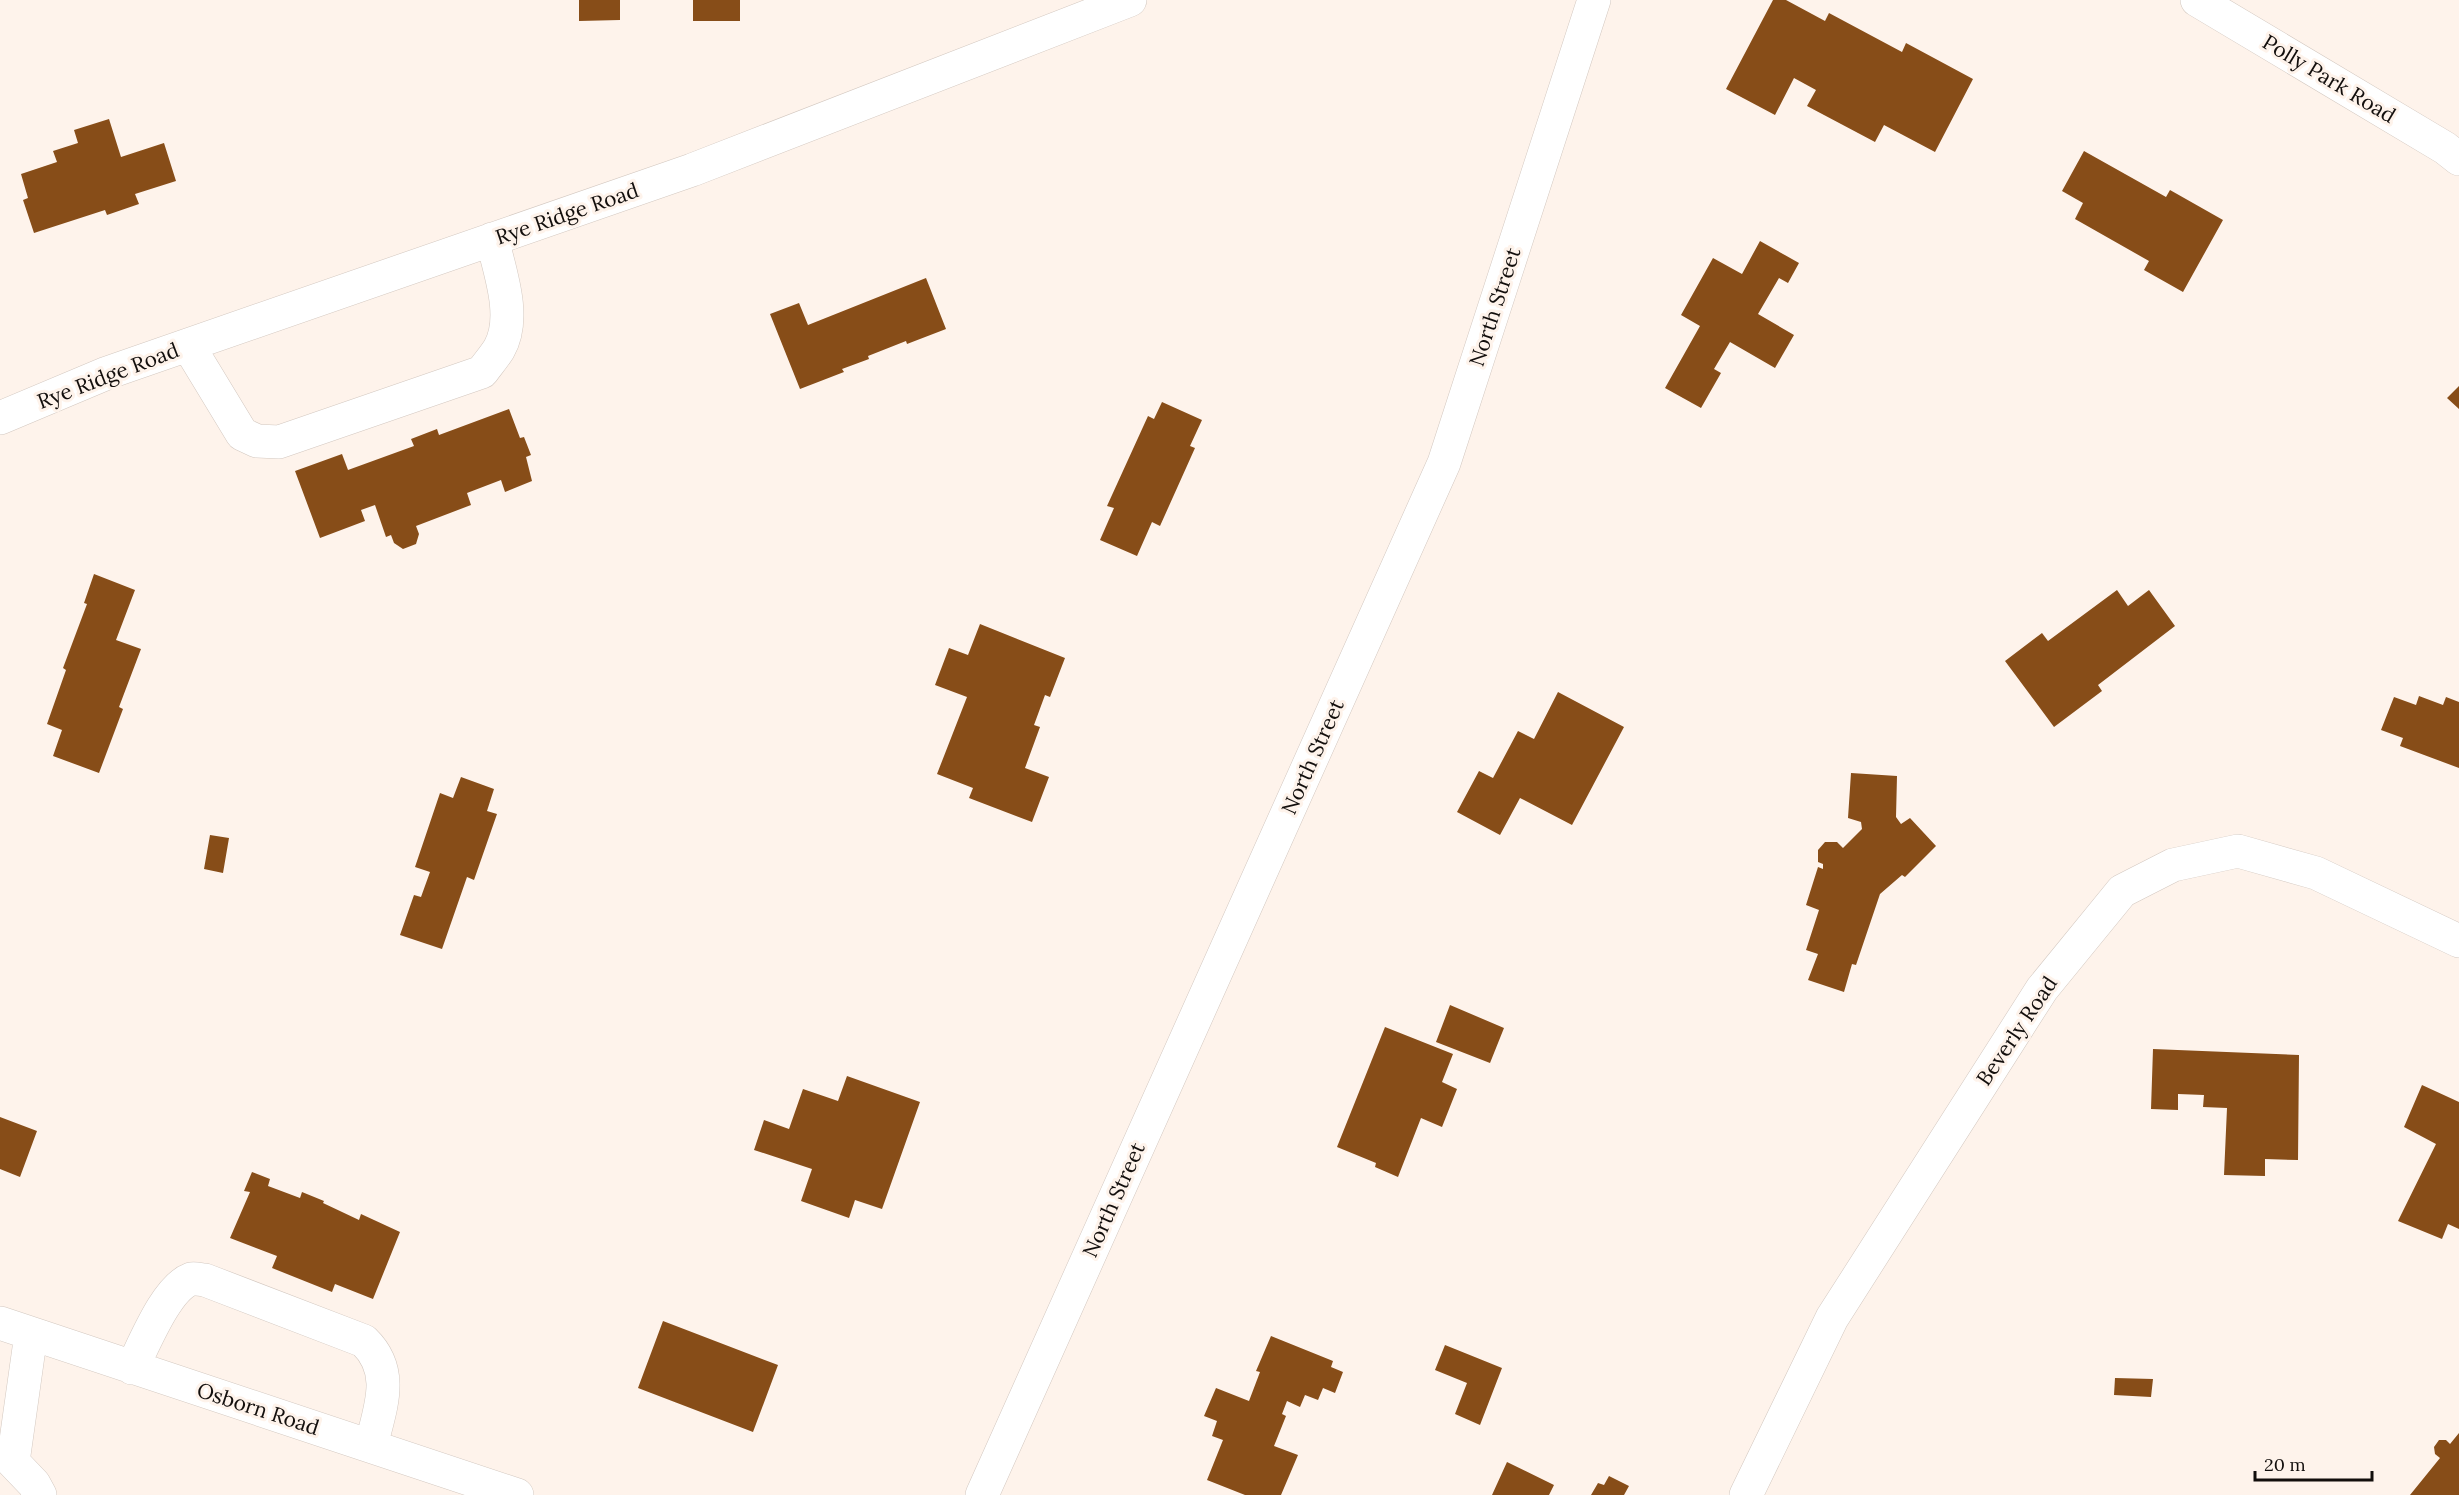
<svg xmlns="http://www.w3.org/2000/svg" width="2459" height="1495" font-family="Lora,serif">
	<rect width="100%" height="100%" fill="#fef3eb"/>
	<!-- building -->
	<path fill="#874d18" d="M579 0H620V20L579 21Z
		M693 0H740V21H693Z
		M1773 0H1786L1825 21 1829 13 1902 52 1906 43 1973 79 1935 152 1884 125 1875 142 1807 106 1816 90 1794 78 1775 115 1726 89Z
		M109 119 121 157 164 143 176 181 135 194 139 204 107 215 105 210 34 233 23 200 28 198 21 174 57 162 53 151 78 143 74 130Z
		M2084 151 2166 197 2170 190 2223 220 2183 292 2144 270 2149 261 2075 219 2083 203 2062 191Z
		M1760 241 1799 263 1788 283 1779 278 1758 314 1794 335 1775 368 1730 342 1714 369 1721 373 1701 408 1665 388 1700 326 1681 315 1713 258 1742 274Z
		M926 278 946 329 907 344 906 341 868 356 869 359 842 369 844 372 800 389 770 314 799 303 808 325Z
		M2459 386V409L2447 398Z
		M1162 402 1202 420 1190 446 1195 448 1160 526 1152 522 1137 556 1100 540 1114 508 1107 506 1148 416 1154 419Z
		M509 409 520 438 524 437 531 455 526 457 532 481 505 492 501 480 467 493 471 505 416 526 419 534 416 544 403 549 394 543 391 535 386 537 375 505 361 510 365 521 320 538 295 471 342 454 348 470 414 446 411 439 437 429 439 435Z
		M94 574 135 590 116 640 141 649 119 707 123 709 99 773 53 756 62 730 47 724 66 670 63 668 87 604 84 603Z
		M2117 590 2128 606 2149 590 2175 626 2098 685 2102 691 2054 727 2005 661 2042 633 2048 641Z
		M980 624 1065 658 1050 697 1045 695 1034 725 1040 727 1025 768 1049 777 1032 822 969 798 973 788 937 774 967 697 935 685 949 648 968 655Z
		M1558 692 1624 727 1572 825 1520 798 1500 835 1457 812 1479 771 1493 778 1518 731 1534 739Z
		M2419 696 2443 705 2446 697 2459 702V768L2400 746 2403 738 2381 730 2394 697 2416 705Z
		M1851 773 1897 776 1896 817 1901 824 1910 818 1936 846 1905 877 1902 875 1880 894 1856 965 1852 964 1844 992 1808 980 1818 954 1806 950 1819 910 1806 905 1818 867 1823 869V864L1818 862V850L1825 842H1837L1843 848 1862 829 1861 822 1848 818Z
		M461 777 494 789 487 811 497 814 474 880 467 877 442 949 400 935 414 895 421 897 430 872 415 867 440 793 453 798Z
		M210 835 229 838 223 873 204 869Z
		M1450 1005 1504 1028 1490 1063 1436 1042Z
		M1385 1027 1453 1054 1442 1082 1457 1089 1442 1127 1421 1118 1398 1177 1375 1167 1376 1163 1337 1147Z
		M2153 1049 2299 1055 2298 1160 2265 1159V1176L2224 1175 2227 1108 2203 1107 2204 1095 2178 1094V1110L2151 1109Z
		M847 1076 920 1102 882 1209 855 1200 849 1218 801 1201 812 1169 754 1150 764 1120 789 1129 803 1089 838 1101Z
		M2422 1085 2459 1102V1229L2448 1224 2442 1239 2398 1221 2436 1144 2404 1127Z
		M0 1117 37 1131 20 1177 0 1169Z
		M252 1172 270 1179 268 1186 300 1198 302 1192 324 1201 323 1203 359 1220 361 1214 400 1232 373 1299 335 1284 332 1292 272 1268 277 1256 230 1238 250 1192 244 1191Z
		M663 1321 778 1365 753 1432 638 1388Z
		M1271 1336 1333 1361 1331 1367 1343 1372 1335 1393 1323 1388 1318 1400 1305 1395 1300 1407 1287 1401 1282 1414 1286 1416 1274 1446 1298 1455 1281 1495H1245L1207 1480 1223 1440 1212 1436 1217 1421 1204 1416 1216 1388 1249 1401 1260 1372 1256 1371Z
		M1445 1345 1502 1368 1480 1425 1455 1414 1467 1383 1435 1370Z
		M2115 1378 2153 1379 2151 1397 2114 1395Z
		M2459 1433V1495H2410L2440 1458 2435 1454 2434 1447 2439 1440H2446L2450 1444Z
		M1507 1462 1554 1485 1549 1495H1492Z
		M1609 1476 1629 1486 1624 1495H1591L1598 1483 1604 1485Z"/>
	<g fill="none" stroke-linecap="round" stroke-linejoin="round">
		<!-- minor casing -->
		<g stroke="#d3c8c0" stroke-width="34">
			<path id="minor" d="M2197 0 2445 148 2459 159
				M188 345 242 434 257 441 279 442 482 372C487 365 494 357 499 349 517 318 500 272 492 239
				M0 418 107 373 692 170 1130 0
				M0 1323 517 1495
				M132 1368C144 1345 166 1288 191 1279 195 1278 202 1280 205 1280L364 1341C396 1372 380 1408 371 1446
				M13 1462 31 1334
				M13 1462 34 1484 40 1495
				M1746 1495 1832 1318 2042 989 2122 891 2173 865 2238 851 2316 873 2459 941"/>
		</g>
		<!-- major casing -->
		<g stroke="#d3c8c0" stroke-width="34">
			<path id="major" d="M982 1495 1444 463 1594 0"/>
		</g>
		<!-- minor -->
		<use href="#minor" stroke="#fff" stroke-width="33"/>
		<!-- major -->
		<use href="#major" stroke="#fff" stroke-width="33"/>
	</g>
	<g text-anchor="middle" stroke-width="6" stroke-linejoin="round" paint-order="stroke">
		<!-- street labels -->
		<g font-size="21" fill="#120e0c" stroke="#fef3eb">
			<text transform="translate(2329 79) rotate(31)" y="7">Polly Park Road</text>
			<text transform="translate(567 214) rotate(-19)" y="7">Rye Ridge Road</text>
			<text transform="translate(1495 307) rotate(-72)" y="7">North Street</text>
			<text transform="translate(108 376) rotate(-21)" y="7">Rye Ridge Road</text>
			<text transform="translate(1313 757) rotate(-66)" y="7">North Street</text>
			<text transform="translate(2017 1031) rotate(-56)" y="7">Beverly Road</text>
			<text transform="translate(1114 1200) rotate(-66)" y="7">North Street</text>
			<text transform="translate(258 1409) rotate(18)" y="7">Osborn Road</text>
		</g>
	</g>
	<!-- scale -->
	<path d="M2255 1471v9h117v-9" fill="none" stroke="#120e0c" stroke-width="3"/>
	<text x="2264" y="1471" font-size="18" fill="#120e0c" stroke="#fef3eb" stroke-width="4.5" paint-order="stroke">20 m</text>
</svg>
